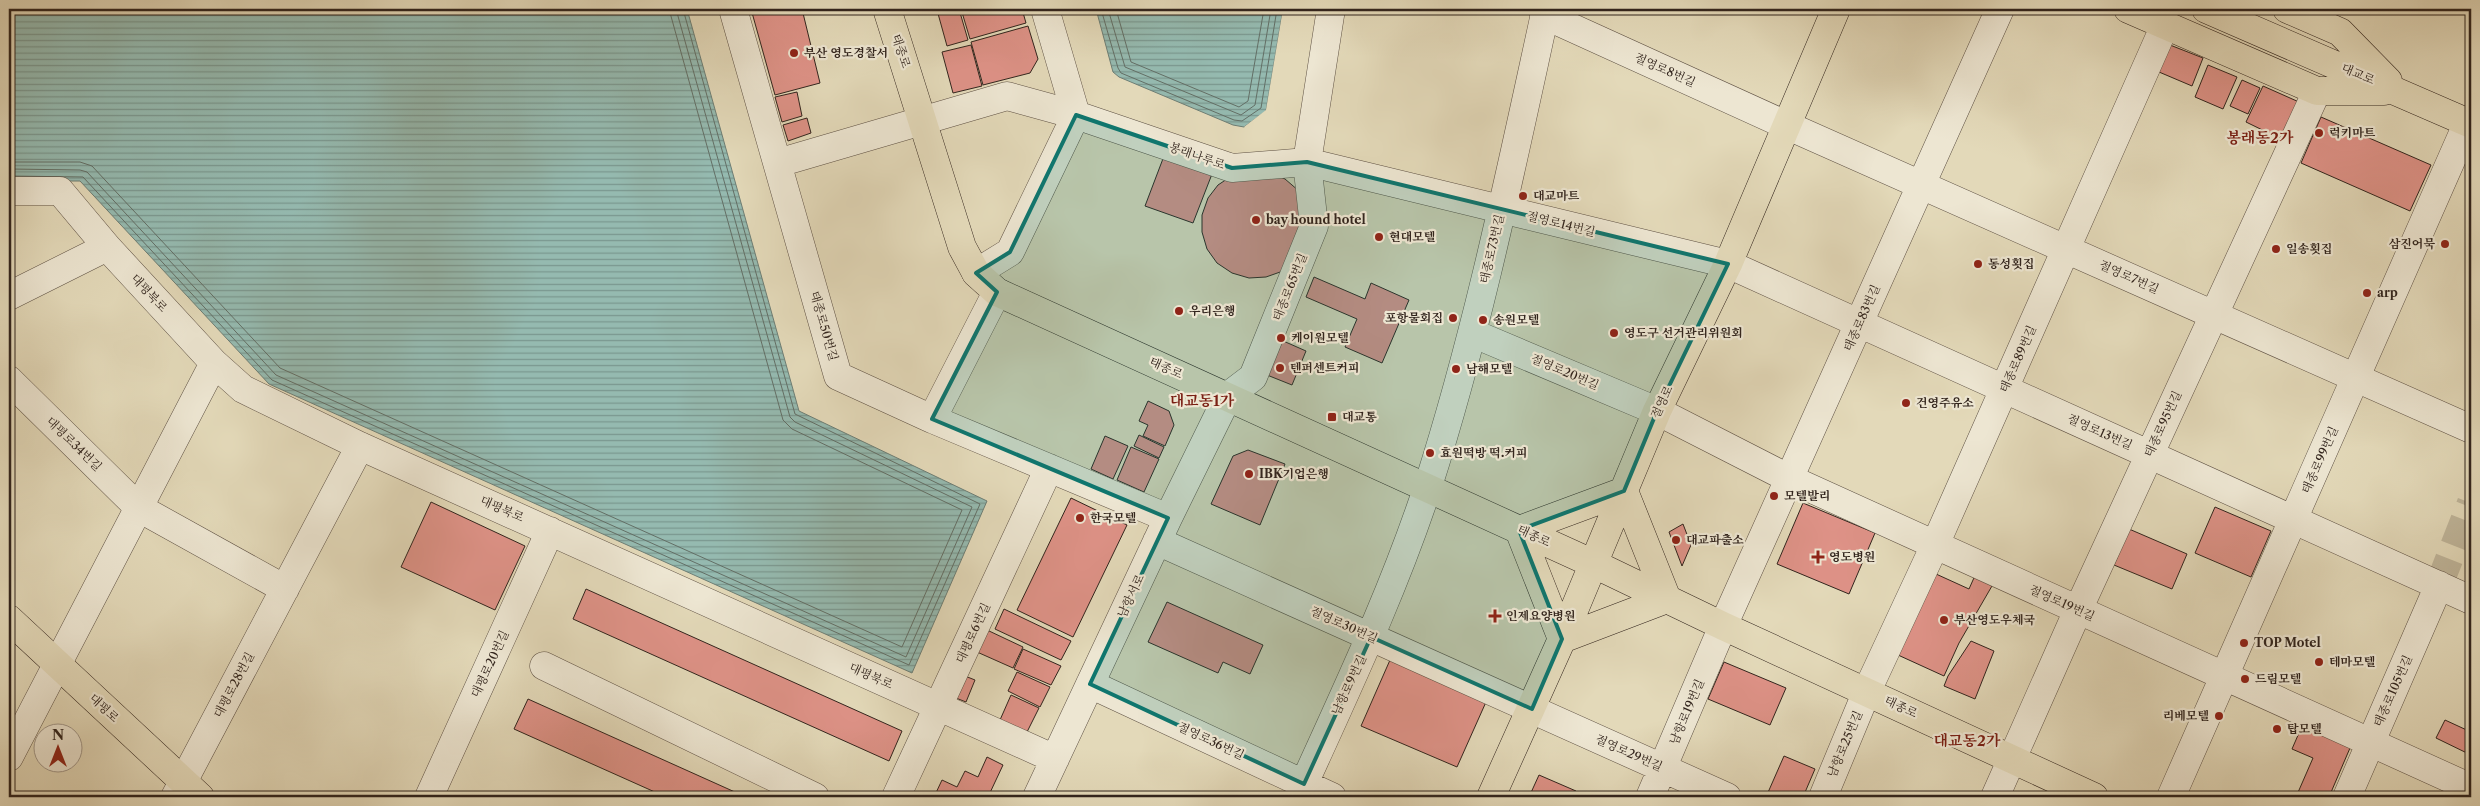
<svg xmlns="http://www.w3.org/2000/svg" width="2480" height="806" font-family="'Libre Caslon Text','Noto Serif KR',serif">
	<defs>
		<pattern id="water-rules" width="6" height="5" patternUnits="userSpaceOnUse" patternTransform="scale(1.25)"><rect width="6" height="5" fill="#95bab0"/><path d="M0 2.5h6" fill="none" stroke="#7a978f"/></pattern>
	</defs>
	<rect width="100%" height="100%" fill="#e3d9b9"/>
	<filter id="stains"><feTurbulence type="fractalNoise" baseFrequency=".004" numOctaves="4"/><feColorMatrix values="0 0 0 0 .2 0 0 0 0 .09 0 0 0 0 .02 0 0 0 .5 -.17"/></filter>
	<radialGradient id="worn" r=".72"><stop offset=".6" stop-color="#630" stop-opacity="0"/><stop offset="1" stop-color="#630" stop-opacity=".3"/></radialGradient>
	<!-- water -->
	<path fill="url(#water-rules)" stroke="#6d7e75" d="M9 9H687L799 411 987 501 912 673 269 384 80 181H9Z
		M1096 9H1283L1266 111 1244 127 1233 125 1119 77 1113 72Z"/>
	<!-- pier -->
	<path fill="#e3d9b9" d="M1283 9H1285L1268 111 1263 117 1247 127H1244L1266 110Z"/>
	<g fill="none" stroke-linecap="round" stroke-linejoin="round">
		<!-- shore -->
		<path stroke="#636f66" stroke-width="1" d="M1101 9 1118 68 1121 73 1234 120 1242 121 1261 108 1277 9
			M1108 9 1125 67 1241 115 1255 105 1271 9
			M1116 9 1131 62 1239 107 1248 101 1264 9
			M9 162H80L92 166 280 368 902 647 962 510 792 429 783 420 669 9
			M9 169 80 170 87 172 276 375 906 657 972 507 795 422 790 417 676 9
			M9 176 83 177 272 380 909 665 980 504 795 414 683 9"/>
	</g>
	<!-- building -->
	<path fill="#de9287" stroke="#31241d" d="M751 9H802L820 83 775 95Z
		M942 9H959L968 40 947 46 937 10Z
		M961 9H1022L1026 23 970 39Z
		M1028 26 1038 59 1030 73 983 85 971 42Z
		M971 45 982 86 953 93 942 52Z
		M2170 45 2203 58 2192 86 2159 72Z
		M2208 65 2237 77 2223 109 2195 97Z
		M2242 80 2260 88 2248 114 2230 106Z
		M2263 86 2299 102 2281 139 2246 122Z
		M797 92 802 116 782 122 775 97Z
		M2321 117 2431 165 2410 211 2301 163Z
		M807 118 811 133 788 141 783 125Z
		M1164 156 1212 174 1193 223 1145 206Z
		M1269 171 1285 179 1299 191 1306 243 1283 271 1266 277 1249 278 1232 273 1217 263 1207 249 1202 232V215L1208 198 1218 185 1233 175Z
		M1314 277 1365 299 1371 283 1409 300 1382 363 1345 347 1357 319 1306 297Z
		M1281 340 1306 351 1292 385 1267 375Z
		M1148 401 1169 411 1174 425 1165 446 1143 436 1148 425 1139 421Z
		M1139 435 1164 447 1159 458 1134 446Z
		M1105 436 1128 446 1113 479 1091 469Z
		M1131 447 1159 459 1144 492 1117 480Z
		M1248 450 1285 464 1260 525 1211 504 1233 456Z
		M1071 498 1127 525 1073 637 1017 610Z
		M431 502 525 546 495 610 401 567Z
		M1803 503 1875 533 1849 594 1777 564Z
		M2215 507 2271 531 2251 577 2195 553Z
		M1683 524 1691 545 1682 566 1669 532Z
		M2129 529 2187 554 2172 589 2114 565Z
		M1977 571 1996 579 1959 643 1944 676 1898 655 1936 574 1969 589Z
		M586 589 902 731 889 761 573 619Z
		M1167 602 1263 645 1250 674 1223 662 1218 673 1148 642Z
		M1004 609 1071 641 1061 660 995 629Z
		M987 630 1023 647 1013 668 977 652Z
		M1971 641 1994 651 1975 699 1944 686 1948 676Z
		M1023 649 1061 666 1051 685 1014 669Z
		M1390 660 1486 702 1457 767 1361 726Z
		M1724 662 1786 688 1770 725 1708 699Z
		M1017 672 1050 687 1040 707 1008 691Z
		M965 676 975 680 966 702 956 698Z
		M1011 695 1039 708 1027 732 1000 720Z
		M528 699 746 797H666L514 729Z
		M2305 719 2350 748 2329 797H2296L2313 758 2292 749Z
		M2445 720 2471 732V755L2436 738Z
		M1784 756 1815 769 1803 797H1766Z
		M987 757 1003 765 988 797H934L942 780 957 787 965 771 978 777Z
		M1539 775 1576 791 1573 797H1529Z"/>
	<g fill="none" stroke-linecap="round" stroke-linejoin="round">
		<!-- minor-tunnel -->
		<path stroke="#bfb59a" stroke-width="28" stroke-dasharray="28 14" stroke-linecap="butt" d="M2439 585 2471 503"/>
		<!-- minor casing -->
		<g stroke="#5e5144" stroke-width="29">
			<path id="minor" d="M733 9 838 376 932 419 1168 518
				M1045 9 1076 115 1232 168 1307 162 1331 9
				M1544 15 1786 125 2471 429
				M778 163 1007 96 1076 115 1010 252 976 273
				M9 191H60L107 247 214 363 243 389 360 446 1055 759
				M9 296 107 247
				M1472 333 1657 411 1790 479 2471 788
				M9 380 139 508 285 589
				M932 419 997 292
				M1157 541 1727 797
				M544 666 815 797
				M1090 684 1332 797
				M9 757 214 363
				M175 797 360 446
				M429 797 550 531
				M896 797 1049 468
				M1037 797 1168 518 1228 396 1253 377 1314 226 1307 162 1728 264 2471 600
				M1298 797C1344 695 1393 593 1428 486 1478 330 1511 169 1546 9
				M1650 797 1723 626 2000 9
				M1823 797 1867 691 1935 545 2165 25
				M1995 797 2078 610 2317 91
				M2171 797 2468 122
				M2347 797 2439 585"/>
		</g>
		<!-- major casing -->
		<g stroke="#31241d" stroke-width="29">
			<path id="major" d="M887 9 962 247 976 273 997 292 1594 564 1723 626 2094 797
				M2128 9 2317 91H2384
				M2206 9 2471 124
				M2287 9 2340 32 2388 81
				M1624 491 1667 599
				M1519 530 1562 639
				M1519 530 1624 491
				M9 619 200 797
				M1562 639 1667 599
				M1491 797 1562 639 1657 411 1728 264 1836 9"/>
		</g>
		<!-- minor -->
		<use href="#minor" stroke="#ede6d2" stroke-width="28"/>
		<!-- major -->
		<use href="#major" stroke="#e3d9b9" stroke-width="28"/>
	</g>
	<!-- marked area -->
	<path fill="#0f766e" fill-opacity="0.2" stroke="#0f766e" stroke-width="4" stroke-linejoin="round" d="M1076 115 1232 168 1307 162 1728 264 1657 411 1624 491 1519 530 1562 639 1532 709 1371 637 1304 784 1090 684 1168 518 932 419 997 292 976 273 1010 252Z"/>
	<!-- markers -->
	<g fill="#8f2418" stroke="#ede6d2" stroke-width="2">
		<circle cx="794" cy="53" r="5"/>
		<circle cx="2319" cy="133" r="5"/>
		<circle cx="1523" cy="196" r="5"/>
		<circle cx="1256" cy="220" r="5"/>
		<circle cx="1379" cy="237" r="5"/>
		<circle cx="2445" cy="244" r="5"/>
		<circle cx="2276" cy="249" r="5"/>
		<circle cx="1978" cy="264" r="5"/>
		<circle cx="2367" cy="293" r="5"/>
		<circle cx="1179" cy="311" r="5"/>
		<circle cx="1453" cy="318" r="5"/>
		<circle cx="1483" cy="320" r="5"/>
		<circle cx="1614" cy="333" r="5"/>
		<circle cx="1281" cy="338" r="5"/>
		<circle cx="1280" cy="368" r="5"/>
		<circle cx="1456" cy="369" r="5"/>
		<circle cx="1906" cy="403" r="5"/>
		<rect x="1327" y="412" width="10" height="10" rx="2.5"/>
		<circle cx="1430" cy="453" r="5"/>
		<circle cx="1249" cy="474" r="5"/>
		<circle cx="1774" cy="496" r="5"/>
		<circle cx="1080" cy="518" r="5"/>
		<circle cx="1676" cy="540" r="5"/>
		<path d="M1815.5 549.5h5v5h5v5h-5v5h-5v-5h-5v-5h5z"/>
		<path d="M1492.5 608.5h5v5h5v5h-5v5h-5v-5h-5v-5h5z"/>
		<circle cx="1944" cy="620" r="5"/>
		<circle cx="2244" cy="643" r="5"/>
		<circle cx="2319" cy="662" r="5"/>
		<circle cx="2245" cy="679" r="5"/>
		<circle cx="2219" cy="716" r="5"/>
		<circle cx="2277" cy="729" r="5"/>
	</g>
	<g text-anchor="middle" stroke-width="4.5" stroke-linejoin="round" paint-order="stroke">
		<!-- street labels -->
		<g font-size="12" fill="#31241d" stroke="#ede6d2">
			<text transform="translate(901 51) rotate(72)" y="4">태종로</text>
			<text transform="translate(1665 70) rotate(24)" y="4">절영로8번길</text>
			<text transform="translate(2358 74) rotate(23)" y="4">대교로</text>
			<text transform="translate(1197 156) rotate(19)" y="4">봉래나루로</text>
			<text transform="translate(1561 224) rotate(14)" y="4">절영로14번길</text>
			<text transform="translate(1492 249) rotate(-77)" y="4">태종로73번길</text>
			<text transform="translate(2129 277) rotate(24)" y="4">절영로7번길</text>
			<text transform="translate(1290 287) rotate(-68)" y="4">태종로65번길</text>
			<text transform="translate(149 293) rotate(47)" y="4">대평북로</text>
			<text transform="translate(1862 318) rotate(-66)" y="4">태종로83번길</text>
			<text transform="translate(824 326) rotate(74)" y="4">태종로50번길</text>
			<text transform="translate(2018 359) rotate(-66)" y="4">태종로89번길</text>
			<text transform="translate(1166 368) rotate(24)" y="4">태종로</text>
			<text transform="translate(1565 372) rotate(23)" y="4">절영로20번길</text>
			<text transform="translate(1662 402) rotate(-65)" y="4">절영로</text>
			<text transform="translate(2163 424) rotate(-65)" y="4">태종로95번길</text>
			<text transform="translate(2100 432) rotate(24)" y="4">절영로13번길</text>
			<text transform="translate(74 444) rotate(44)" y="4">대평로34번길</text>
			<text transform="translate(2320 460) rotate(-66)" y="4">태종로99번길</text>
			<text transform="translate(502 509) rotate(24)" y="4">대평북로</text>
			<text transform="translate(1534 536) rotate(25)" y="4">태종로</text>
			<text transform="translate(1131 596) rotate(-65)" y="4">남항서로</text>
			<text transform="translate(2062 603) rotate(24)" y="4">절영로19번길</text>
			<text transform="translate(1344 625) rotate(24)" y="4">절영로30번길</text>
			<text transform="translate(973 633) rotate(-65)" y="4">대평로6번길</text>
			<text transform="translate(490 664) rotate(-65)" y="4">대평로20번길</text>
			<text transform="translate(871 676) rotate(24)" y="4">대평북로</text>
			<text transform="translate(234 685) rotate(-62)" y="4">대평로28번길</text>
			<text transform="translate(1349 685) rotate(-65)" y="4">남항로9번길</text>
			<text transform="translate(2393 691) rotate(-66)" y="4">태종로105번길</text>
			<text transform="translate(1901 707) rotate(25)" y="4">태종로</text>
			<text transform="translate(104 708) rotate(43)" y="4">대평로</text>
			<text transform="translate(1687 712) rotate(-67)" y="4">남항로19번길</text>
			<text transform="translate(1211 741) rotate(25)" y="4">절영로36번길</text>
			<text transform="translate(1845 744) rotate(-67)" y="4">남항로25번길</text>
			<text transform="translate(1629 753) rotate(24)" y="4">절영로29번길</text>
		</g>
		<!-- poi labels -->
		<g font-size="12" font-weight="bold" fill="#31241d" stroke="#ede6d2" text-anchor="start">
			<text x="804" y="57">부산 영도경찰서</text>
			<text x="2329" y="137">럭키마트</text>
			<text x="1533" y="200">대교마트</text>
			<text x="1266" y="224">bay hound hotel</text>
			<text x="1389" y="241">현대모텔</text>
			<text x="2435" y="248" text-anchor="end">삼진어묵</text>
			<text x="2286" y="253">일송횟집</text>
			<text x="1988" y="268">동성횟집</text>
			<text x="2377" y="297">arp</text>
			<text x="1189" y="315">우리은행</text>
			<text x="1443" y="322" text-anchor="end">포항물회집</text>
			<text x="1493" y="324">송원모텔</text>
			<text x="1624" y="337">영도구 선거관리위원회</text>
			<text x="1291" y="342">케이원모텔</text>
			<text x="1290" y="372">텐퍼센트커피</text>
			<text x="1466" y="373">남해모텔</text>
			<text x="1916" y="407">건영주유소</text>
			<text x="1342" y="421">대교통</text>
			<text x="1440" y="457">효원떡방 떡.커피</text>
			<text x="1259" y="478">IBK기업은행</text>
			<text x="1784" y="500">모텔발리</text>
			<text x="1090" y="522">한국모텔</text>
			<text x="1686" y="544">대교파출소</text>
			<text x="1829" y="561">영도병원</text>
			<text x="1506" y="620">인제요양병원</text>
			<text x="1954" y="624">부산영도우체국</text>
			<text x="2254" y="647">TOP Motel</text>
			<text x="2329" y="666">테마모텔</text>
			<text x="2255" y="683">드림모텔</text>
			<text x="2209" y="720" text-anchor="end">리베모텔</text>
			<text x="2287" y="733">탑모텔</text>
		</g>
		<!-- quarter labels -->
		<g font-size="15" font-weight="bold" fill="#7a1f14" stroke="#ede6d2">
			<text x="2260" y="143">봉래동2가</text>
			<text x="1202" y="406">대교동1가</text>
			<text x="1967" y="746">대교동2가</text>
		</g>
	</g>
	<!-- margin -->
	<rect width="2480" height="806" fill="none" stroke="#e3d9b9" stroke-width="30"/>
	<rect x="10" y="10" width="2460" height="786" fill="none" stroke="#31241d" stroke-width="2.5"/>
	<rect x="15" y="15" width="2450" height="776" fill="none" stroke="#31241d"/>
	<!-- north arrow -->
	<g transform="translate(58 748)"><circle r="24" fill="#ede6d2" stroke="#a2988a"/>
	<path d="M0-4L9 19L0 12L-9 19Z" fill="#8f2418"/>
	<text y="-8" font-size="14" font-weight="bold" text-anchor="middle" fill="#31241d">N</text>
	</g>
	<rect width="100%" height="100%" filter="url(#stains)"/>
	<rect width="100%" height="100%" fill="url(#worn)"/>
</svg>
